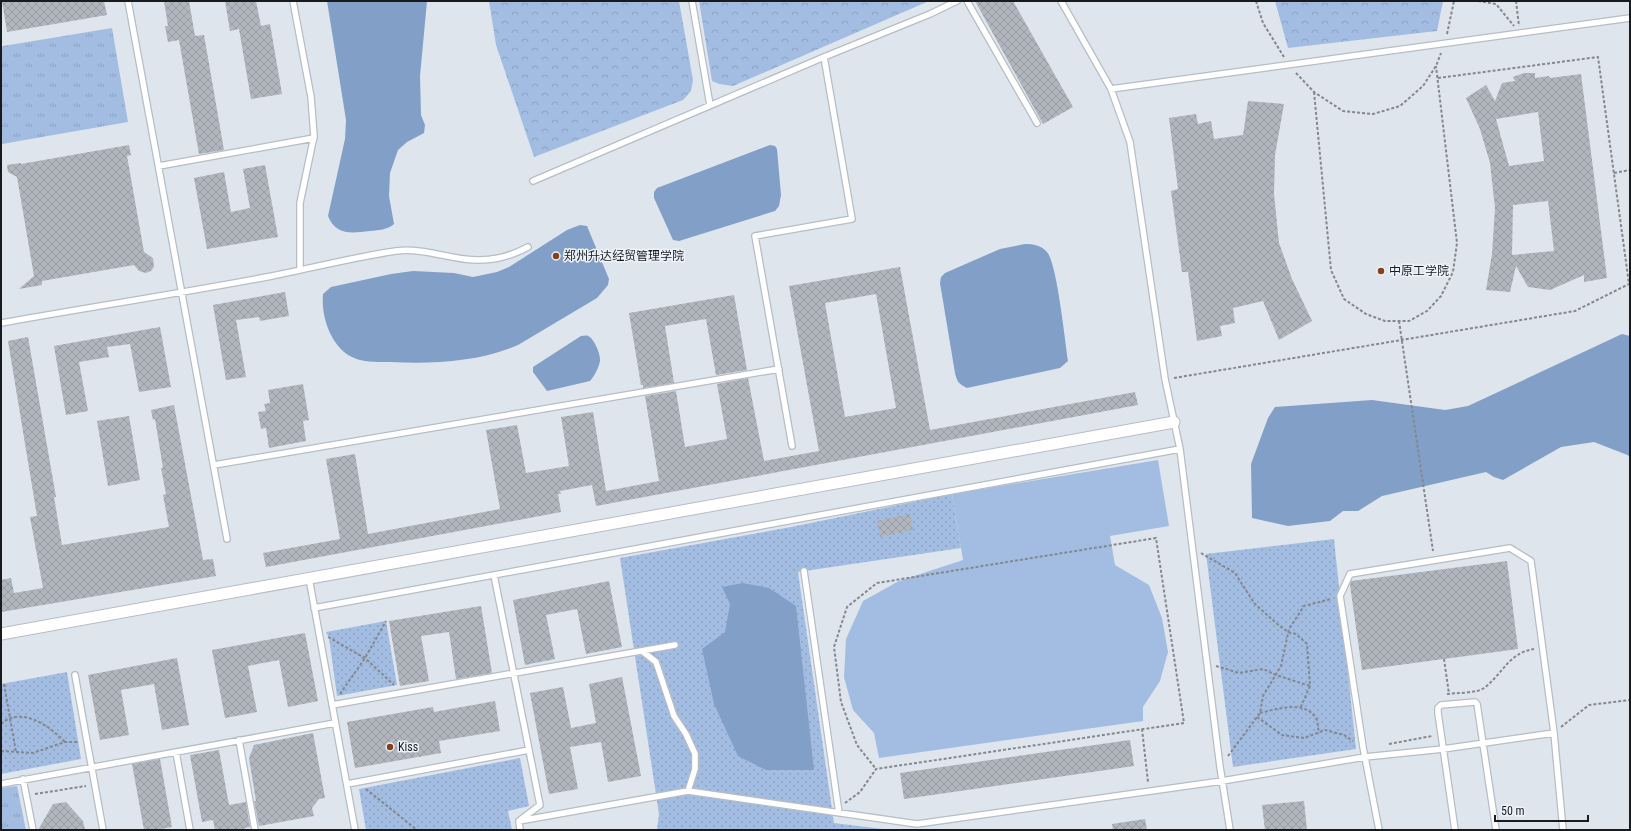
<svg xmlns="http://www.w3.org/2000/svg" width="1631" height="831" font-family="'Roboto Condensed','Noto Sans SC',sans-serif">
	<defs>
		<pattern id="grass-tufts" width="24" height="20" patternUnits="userSpaceOnUse"><rect width="24" height="20" fill="#a3bde2"/><path d="M3 7l-1-3M5 7V3M7 7l1-3M15 17l-1-3M17 17v-4M19 17l1-3" fill="none" stroke="#8ca2c1"/></pattern>
		<pattern id="forest-crowns" width="20" height="18" patternUnits="userSpaceOnUse"><rect width="20" height="18" fill="#a3bde2"/><path d="M2 6a3 3 0 1 1 6 0M12 15a3 3 0 1 1 6 0" fill="none" stroke="#8ca2c1"/></pattern>
		<pattern id="park-dots" width="8" height="8" patternUnits="userSpaceOnUse"><rect width="8" height="8" fill="#a3bde2"/><path d="M2 2h.1M6 6h.1" fill="none" stroke="#8ca2c1" stroke-width="1.8" stroke-linecap="round"/></pattern>
		<pattern id="building-cross-hatch" width="8" height="8" patternUnits="userSpaceOnUse"><rect width="8" height="8" fill="#b1b6be"/><path d="M0 0l8 8M0 8l8-8" fill="none" stroke="#989ca3"/></pattern>
	</defs>
	<rect width="100%" height="100%" fill="#dfe5ed"/>
	<!-- grass -->
	<path fill="url(#grass-tufts)" d="M112 28 128 122 2 144 1 48 3 46Z
		M17 786 26 830H1V788Z"/>
	<!-- forest -->
	<path fill="url(#forest-crowns)" d="M489 1H679L693 80 691 91 683 100 534 157 496 45Z
		M699 1H929L733 86 719 84 712 81Z
		M1275 1H1443L1437 31 1288 48Z"/>
	<!-- park -->
	<path fill="url(#park-dots)" d="M952 494 961 548 798 572 834 823 891 830H657L659 814 620 558 791 527Z
		M1334 539 1356 749 1233 767 1206 554Z
		M386 621 397 685 337 696 329 638 326 632Z
		M67 672 81 759 1 774V684Z
		M520 758 529 806 508 811 512 830H366L359 789Z"/>
	<!-- garden -->
	<path fill="#a3bde2" d="M1158 460 1169 526 1110 536 1115 565 1149 585 1162 618 1168 652 1160 681 1143 707V721L879 758 874 733 853 710 844 677 846 639 863 601 899 581 963 560 952 494Z"/>
	<!-- water -->
	<path fill="#829fc7" d="M327 1H427L420 76 421 115 425 125 424 133 407 142 398 150 390 173 389 196 394 224C387 230 379 230 370 231 352 233 336 236 328 216L345 139 346 120Z
		M770 145 775 146 777 149 781 195 779 206 775 211 679 241 673 240 654 198V192L657 188Z
		M580 225 587 226 609 279 608 285 597 298 518 345C479 362 433 364 391 362 377 362 362 363 350 356 330 344 321 316 323 294L331 287 391 274 413 271 454 273 473 277 497 272 509 267 567 230Z
		M1025 244C1033 244 1041 245 1047 252 1057 263 1065 342 1068 361L1060 368 967 388C959 384 957 382 955 373L940 283 941 277 945 273 1000 249Z
		M1622 334 1630 336V456L1594 442 1561 447 1503 480 1494 477 1486 472 1382 496 1358 511H1343L1330 521 1288 526 1252 518 1251 464 1268 418 1275 407 1372 400 1445 410 1468 406Z
		M581 336C583 336 586 335 588 336 594 338 601 355 600 361 599 367 594 377 590 381L547 391 533 372V367Z
		M743 583 769 588 796 606 814 770H766L738 756 714 704 702 649 725 632 730 604 722 587Z"/>
	<!-- building -->
	<path fill="url(#building-cross-hatch)" fill-rule="evenodd" d="M2 1H104L107 15 7 32Z
		M164 1H189L195 36 204 35 224 150 199 154 179 40 168 42 165 26H168Z
		M225 1H256L261 26 270 24 282 94 251 99 239 29 230 31Z
		M975 1H1013L1073 107 1043 124Z
		M1524 73H1535V78L1549 76 1550 78 1581 74 1607 278 1584 282V275L1550 290 1528 287 1516 266 1510 292 1486 290 1492 254 1495 208 1490 163 1480 129 1466 98 1486 85 1495 101 1502 83 1515 81 1513 77ZM1538 112 1544 161 1509 166 1496 119ZM1548 201 1554 251 1512 255 1513 205Z
		M1248 101 1284 104 1275 155 1274 194 1279 243 1292 279 1312 321 1279 340 1263 301 1233 308 1235 323 1220 326 1222 336 1197 341 1188 272H1182L1171 191 1178 189 1169 118 1196 114 1198 124 1211 121 1214 139 1243 135Z
		M129 145 131 155 127 156 144 252 153 258 154 267 151 271 146 273 139 271 134 265 42 281V285L19 289 34 276 17 177 8 172 7 165 21 163V164Z
		M265 165 278 237 207 249 194 178 224 172 231 212 250 208 243 169Z
		M900 267 930 430 1135 392 1138 405 596 506 592 485 560 491 561 494H558L561 512 266 567 263 553 340 539 326 459 355 454 368 534 500 509 486 430 517 425 526 473 569 466 561 417 593 412 606 491 659 481 645 396 676 391 685 447 727 439 717 384 748 378 764 461 819 451 789 286ZM876 294 896 408 845 417 825 303Z
		M285 292 289 316 260 321 259 317 236 320 246 377 226 380 213 305Z
		M734 295 747 370 716 375 706 319 665 326 674 383 643 388V385H641L629 313Z
		M160 327 171 387 139 392 130 344 107 347 109 357 79 362 88 411 66 415 54 346Z
		M28 337 56 497H54L62 545 169 527 163 495 166 494 161 468H163L155 419 153 420 151 410 174 405 203 560 213 559 216 576 1 612V580L11 578 14 593 43 588 30 517 37 516 8 341Z
		M303 384 309 420 303 421 306 441 269 448 266 428 261 429 258 412 266 411 264 404 270 403 268 390Z
		M129 416 140 480 108 486 97 421Z
		M910 514 913 530 880 537 877 521Z
		M1507 561 1518 649 1362 670 1350 585 1351 581Z
		M609 581 622 647 586 654 577 609 546 615 555 659 525 665 513 600Z
		M481 606 492 673 456 679 449 632 421 636 429 681 400 686 389 621Z
		M305 633 318 701 288 707 279 660 248 666 257 712 225 718 212 650Z
		M177 658 189 725 162 730 154 684 121 690 129 735 100 740 88 675Z
		M622 677 641 776 608 782 601 742 570 747 578 789 549 794 530 693 563 687 571 728 596 723 589 684Z
		M495 701 500 731 439 741 441 753 355 768 347 722 433 707 434 712Z
		M313 733 325 798 319 799 312 808 314 816 259 826 254 801H256L249 758 254 745Z
		M1130 740 1134 766 904 799 900 773Z
		M219 750 229 805 246 802 250 827 244 828 245 830H215L213 820 202 822 190 755Z
		M160 759 172 827 155 830H144L132 764Z
		M1304 801 1307 830H1265L1262 805Z
		M66 802 83 821 85 830H38L53 804Z
		M1145 819 1147 830H1113L1112 824Z"/>
	<g fill="none" stroke-linecap="round" stroke-linejoin="round">
		<!-- service casing -->
		<g stroke="#b7bdc4" stroke-width="8">
			<path id="service" d="M128 1 227 539
				M293 1 311 97 314 136 300 203V270
				M692 1 710 105
				M967 1 1037 123
				M1061 1 1111 89 1130 142 1165 379 1180 449 1220 767 1230 830
				M1111 89 1630 18
				M159 166 314 138
				M533 181 824 57 930 14 957 1
				M1 323C91 307 182 293 272 276 313 268 354 257 396 251 419 248 442 256 464 259 489 262 507 258 528 247
				M792 446 755 236 852 219 824 57
				M214 465 779 369
				M804 571 839 813
				M494 575 540 805 519 821 520 830
				M309 578 355 830
				M314 608 1180 449
				M642 651 656 662 674 716 686 734 695 754V769L688 791
				M75 675 103 830
				M332 705 675 645
				M239 740 255 830
				M176 752 190 830
				M23 779 33 830
				M1 784 335 723
				M347 784 529 750
				M519 821 688 791 917 824 1222 781 1365 757 1443 749 1554 733
				M1379 830 1363 747 1340 596 1350 574 1510 548 1531 561 1554 733 1563 830
				M1455 830 1438 713V708L1441 705 1475 702 1477 704 1496 830"/>
		</g>
		<!-- minor casing -->
		<g stroke="#b7bdc4" stroke-width="13">
			<path id="minor" d="M1 634 1174 422"/>
		</g>
		<!-- path -->
		<path stroke="#84888e" stroke-width="2" stroke-dasharray="3 2" stroke-linecap="butt" d="M1256 1 1263 23 1284 57
			M1478 1 1496 4 1514 26
			M1516 1 1519 26
			M1447 34 1454 1
			M1296 73 1314 92 1343 111 1373 114 1400 106 1423 86 1436 66 1441 53
			M1438 78 1598 57 1629 284
			M1314 92 1331 270 1344 299 1366 314 1385 321H1409L1427 311 1441 296 1453 272 1457 243 1436 66
			M1614 173 1630 170
			M1399 321 1433 551
			M1174 378 1575 311 1629 284
			M1629 456 1630 455
			M1201 553 1235 573 1254 603 1276 623 1288 632 1296 634 1307 644 1310 686 1300 709
			M328 637 365 658 394 685
			M1444 659 1449 694
			M1216 666 1239 673 1263 669 1276 675 1310 686
			M4 684 16 752
			M340 694 365 658 386 621
			M1447 694C1455 693 1478 693 1484 688 1503 674 1508 653 1534 649
			M1260 713C1277 709 1306 699 1317 720 1318 724 1318 729 1319 733
			M1257 717 1282 735 1304 738 1325 730 1344 735 1353 741
			M1 724C21 705 51 727 65 742
			M1561 727 1589 705 1630 700
			M1142 729 1148 782
			M1389 744 1432 736
			M1 751 33 753 65 742H78
			M1228 756 1260 713 1263 696 1281 666 1289 629 1304 606 1331 599
			M366 789 417 830
			M35 794 86 786
			M845 803 860 792 876 769 1184 723 1156 538 877 583 847 607 834 647 841 702 857 745 876 769
			M444 830H457"/>
		<!-- service -->
		<use href="#service" stroke="#fff" stroke-width="5.5"/>
		<!-- minor -->
		<use href="#minor" stroke="#fff" stroke-width="11"/>
	</g>
	<!-- markers -->
	<g fill="#86401a" stroke="#edf3fb" stroke-width="1.5">
		<circle cx="556" cy="256" r="4"/>
		<circle cx="1381" cy="271" r="4"/>
		<circle cx="390" cy="747" r="4"/>
	</g>
	<g text-anchor="middle" stroke-width="3" stroke-linejoin="round" paint-order="stroke">
		<!-- poi labels -->
		<g font-size="12" fill="#181a1d" stroke="#edf3fb" text-anchor="start">
			<text x="564" y="260">郑州升达经贸管理学院</text>
			<text x="1389" y="275">中原工学院</text>
			<text x="398" y="751">Kiss</text>
		</g>
	</g>
	<!-- border -->
	<rect width="1631" height="831" fill="none" stroke="#181a1d" stroke-width="4"/>
	<!-- scale -->
	<path d="M1495 815v6h93v-6" fill="none" stroke="#181a1d" stroke-width="2"/>
	<text x="1501" y="815" font-size="12" fill="#181a1d" stroke="#edf3fb" stroke-width="3" paint-order="stroke">50 m</text>
</svg>
